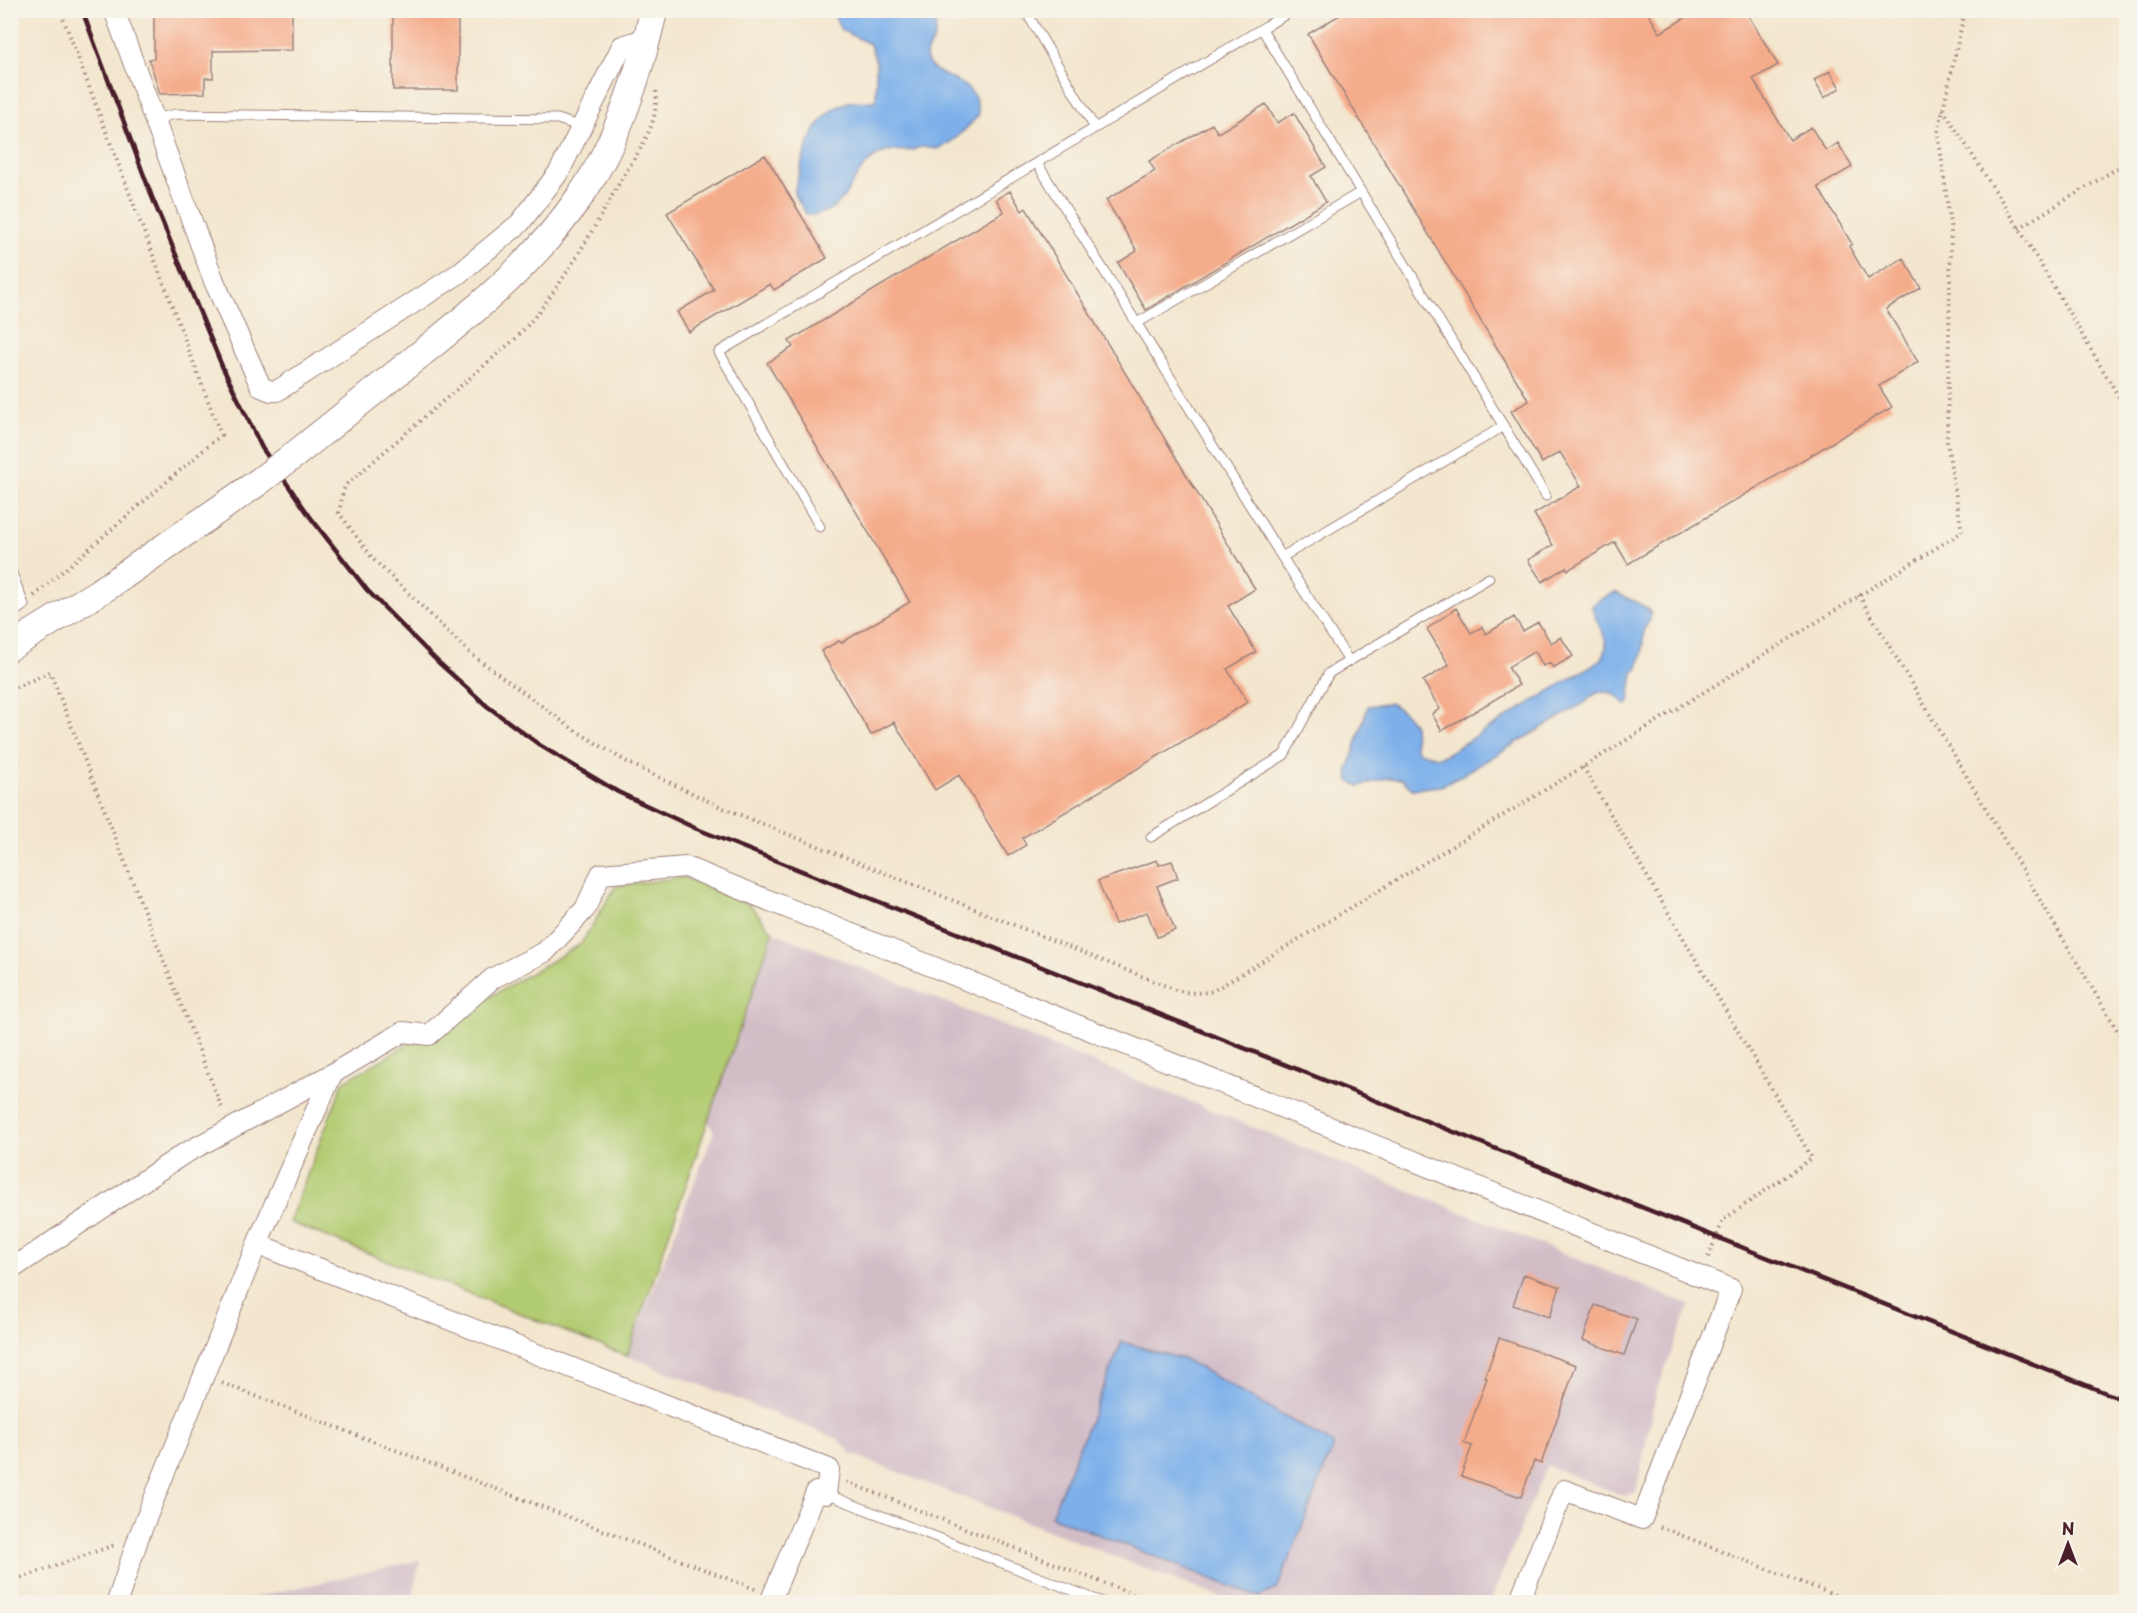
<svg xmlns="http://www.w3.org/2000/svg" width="2137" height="1613" font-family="'Playpen Sans',sans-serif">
	<rect width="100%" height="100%" fill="#f7f3e8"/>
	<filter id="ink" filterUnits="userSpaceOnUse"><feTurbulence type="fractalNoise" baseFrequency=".0167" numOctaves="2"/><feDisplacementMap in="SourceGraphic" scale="12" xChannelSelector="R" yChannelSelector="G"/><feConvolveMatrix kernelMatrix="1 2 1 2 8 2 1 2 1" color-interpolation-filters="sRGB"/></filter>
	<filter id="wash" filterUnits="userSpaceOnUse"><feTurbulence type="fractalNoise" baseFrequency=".008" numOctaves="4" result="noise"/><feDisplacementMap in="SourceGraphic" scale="24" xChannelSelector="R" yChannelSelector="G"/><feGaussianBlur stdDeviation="1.35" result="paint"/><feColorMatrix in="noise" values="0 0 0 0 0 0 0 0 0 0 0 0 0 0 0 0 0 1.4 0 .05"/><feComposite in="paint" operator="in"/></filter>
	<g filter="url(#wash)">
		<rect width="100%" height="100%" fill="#f3e6ce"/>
		<!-- industrial -->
		<path fill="#d2bdc7" d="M773 932 1690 1305 1656 1392 1636 1492 1624 1496 1547 1465 1490 1602H1232L852 1454 838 1439 627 1356 714 1132 702 1109Z
			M420 1560 412 1602H234Z"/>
		<!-- green -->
		<path fill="#b2cc72" stroke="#7e764e" stroke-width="1.5" d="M683 877 750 905 773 932 627 1356 289 1222 343 1082 581 944 616 886Z"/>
		<!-- water -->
		<path fill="#7db0ea" stroke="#64688a" stroke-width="1.5" d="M832 11H931L935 15C935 22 937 32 934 39 931 47 924 50 927 60 933 81 981 75 978 116 966 128 955 142 939 148 932 150 927 146 921 147 918 147 915 150 912 150 898 152 891 147 877 156 847 173 851 215 807 215L794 194C801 162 812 112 849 102 859 99 866 104 876 100V62L870 44 841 30Z
			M1615 592C1626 599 1644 603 1651 613L1650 620 1644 629 1642 653 1638 668 1633 673 1629 702 1626 705C1615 691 1599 685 1586 702L1455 779 1441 786 1412 789 1402 779 1388 778 1359 786 1349 781 1348 770 1368 706 1390 703 1404 712 1414 724 1415 746 1418 752 1437 757 1445 755 1601 660C1615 640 1595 626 1592 606L1599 600Z
			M1122 1342 1186 1360 1334 1445 1277 1589 1258 1597 1051 1516Z"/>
		<g id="blocks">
			<!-- building -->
			<path fill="#f5ac8b" d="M154 10H292V50L213 51V78H205V93L160 94 149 59H154Z
				M393 10H458V90H393Z
				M1348 10H1646L1660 33 1698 10H1745L1778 65 1753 79 1790 140 1811 127 1826 151 1838 143 1852 167 1818 187 1852 244 1849 246 1868 279 1903 258 1921 288 1886 309 1918 362 1879 386 1892 407 1628 564 1615 542 1568 570 1566 567 1542 582 1528 560 1553 545 1534 514 1581 486 1560 452 1542 463 1511 411 1529 401 1308 34Z
				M1830 71 1840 88 1824 98 1814 80Z
				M1266 104 1277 123 1294 113 1326 167 1311 176 1326 202 1146 310 1118 263 1137 251 1106 200 1155 171 1149 161 1212 124 1218 133Z
				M765 155 827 258 774 290 770 284 689 332 677 312 714 290 667 213Z
				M1010 191 1022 211 1026 208 1255 589 1228 606 1256 652 1227 669 1248 702 1022 838 1026 845 1008 856 959 775 935 790 894 722 871 735 821 651 839 641 841 643 910 602 767 363 793 347 789 341 1004 212 996 199Z
				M1456 608 1471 633 1482 627 1486 634 1514 617 1523 631 1538 622 1551 643 1561 637 1573 656 1553 668 1550 663 1543 666 1535 651 1508 667 1519 685 1442 731 1432 714 1440 709 1423 681 1449 665 1427 629Z
				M1157 860 1159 865 1172 861 1178 878 1157 886 1175 930 1157 937 1147 912 1115 924 1098 881Z
				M1524 1274 1560 1287 1549 1317 1513 1305Z
				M1595 1305 1637 1319 1624 1355 1583 1340Z
				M1499 1338 1576 1365 1541 1464 1534 1461 1521 1497 1461 1476 1472 1446 1464 1443 1487 1378 1485 1377Z"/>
		</g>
	</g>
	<g filter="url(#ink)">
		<use href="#blocks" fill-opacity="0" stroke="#9e827c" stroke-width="1.5"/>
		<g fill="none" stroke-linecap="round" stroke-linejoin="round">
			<!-- lane casing -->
			<g stroke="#9e827c" stroke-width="11">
				<path id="lane" d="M1025 10 1095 128
					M1262 29 1546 496
					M154 119 176 114 558 119 581 127
					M1037 163 1282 557 1504 426
					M1137 323 1361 192
					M820 527 719 352 1293 10
					M1282 557 1349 661
					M10 568 24 605 10 615
					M1151 837 1284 755 1329 673 1489 578
					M826 1494 1102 1602"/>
			</g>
			<!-- street casing -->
			<g stroke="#9e827c" stroke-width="22">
				<path id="street" d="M114 10 214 281 261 387 271 391H277L458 274 520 223 559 172 622 46 647 38
					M257 1244 829 1469 826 1494 816 1492 770 1602
					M10 1270 182 1155 332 1074 403 1032 429 1035 493 978 545 952 585 909 601 874 686 867 1731 1289 1642 1519 1564 1490 1519 1602
					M117 1602 139 1536 257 1244 332 1074"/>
			</g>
			<!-- secondary casing -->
			<g stroke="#9e827c" stroke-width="29">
				<path id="secondary" d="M293 456C334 423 376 390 417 357 477 309 537 260 581 195 618 141 639 74 654 10
					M10 647 110 585 257 483"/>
			</g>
			<!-- path -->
			<path stroke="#9e827c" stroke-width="4" stroke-dasharray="1.5 4.5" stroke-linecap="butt" d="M656 91C659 124 640 149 624 175 590 234 562 289 515 339L347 484 343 491 339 513 373 559 471 654 573 729 627 762 723 808 1176 990C1189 993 1200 994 1213 991L1583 767 1962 532 1947 442 1951 230 1938 132 1965 10
				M1943 109 2019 228 2126 409
				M2019 228 2126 163
				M1859 595 2126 1045
				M34 596 221 435 60 10
				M10 690 50 672 223 1111
				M1583 767 1812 1158 1723 1220 1707 1260
				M222 1383 755 1589
				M847 1482 1152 1602
				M1660 1527 1852 1602
				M10 1582 117 1544"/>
			<!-- lane -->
			<use href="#lane" stroke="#fff" stroke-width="9"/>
			<!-- street -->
			<use href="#street" stroke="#fff" stroke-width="20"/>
			<!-- secondary -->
			<use href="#secondary" stroke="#fff" stroke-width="27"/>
			<!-- rail -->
			<path stroke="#4a1f2b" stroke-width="4.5" d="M82 10 152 197 222 366 262 448 311 518 367 590 437 661 487 706 541 746 618 792 697 829 2126 1401"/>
			<!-- secondary-bridge casing -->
			<g stroke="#9e827c" stroke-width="29" stroke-linecap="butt">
				<path id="secondary-bridge" d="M257 483 293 456"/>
			</g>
			<!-- secondary-bridge -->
			<use href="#secondary-bridge" stroke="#fff" stroke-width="27"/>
		</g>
	</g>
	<!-- margin -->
	<rect width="2137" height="1613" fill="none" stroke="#f7f3e8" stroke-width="36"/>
	<!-- north arrow -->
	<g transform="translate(2068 1544)" stroke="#f7f3e8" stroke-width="4.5" paint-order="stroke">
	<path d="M0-4.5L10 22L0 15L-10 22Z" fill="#4a1f2b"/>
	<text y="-9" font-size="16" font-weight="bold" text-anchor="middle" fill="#4a1f2b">N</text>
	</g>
</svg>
